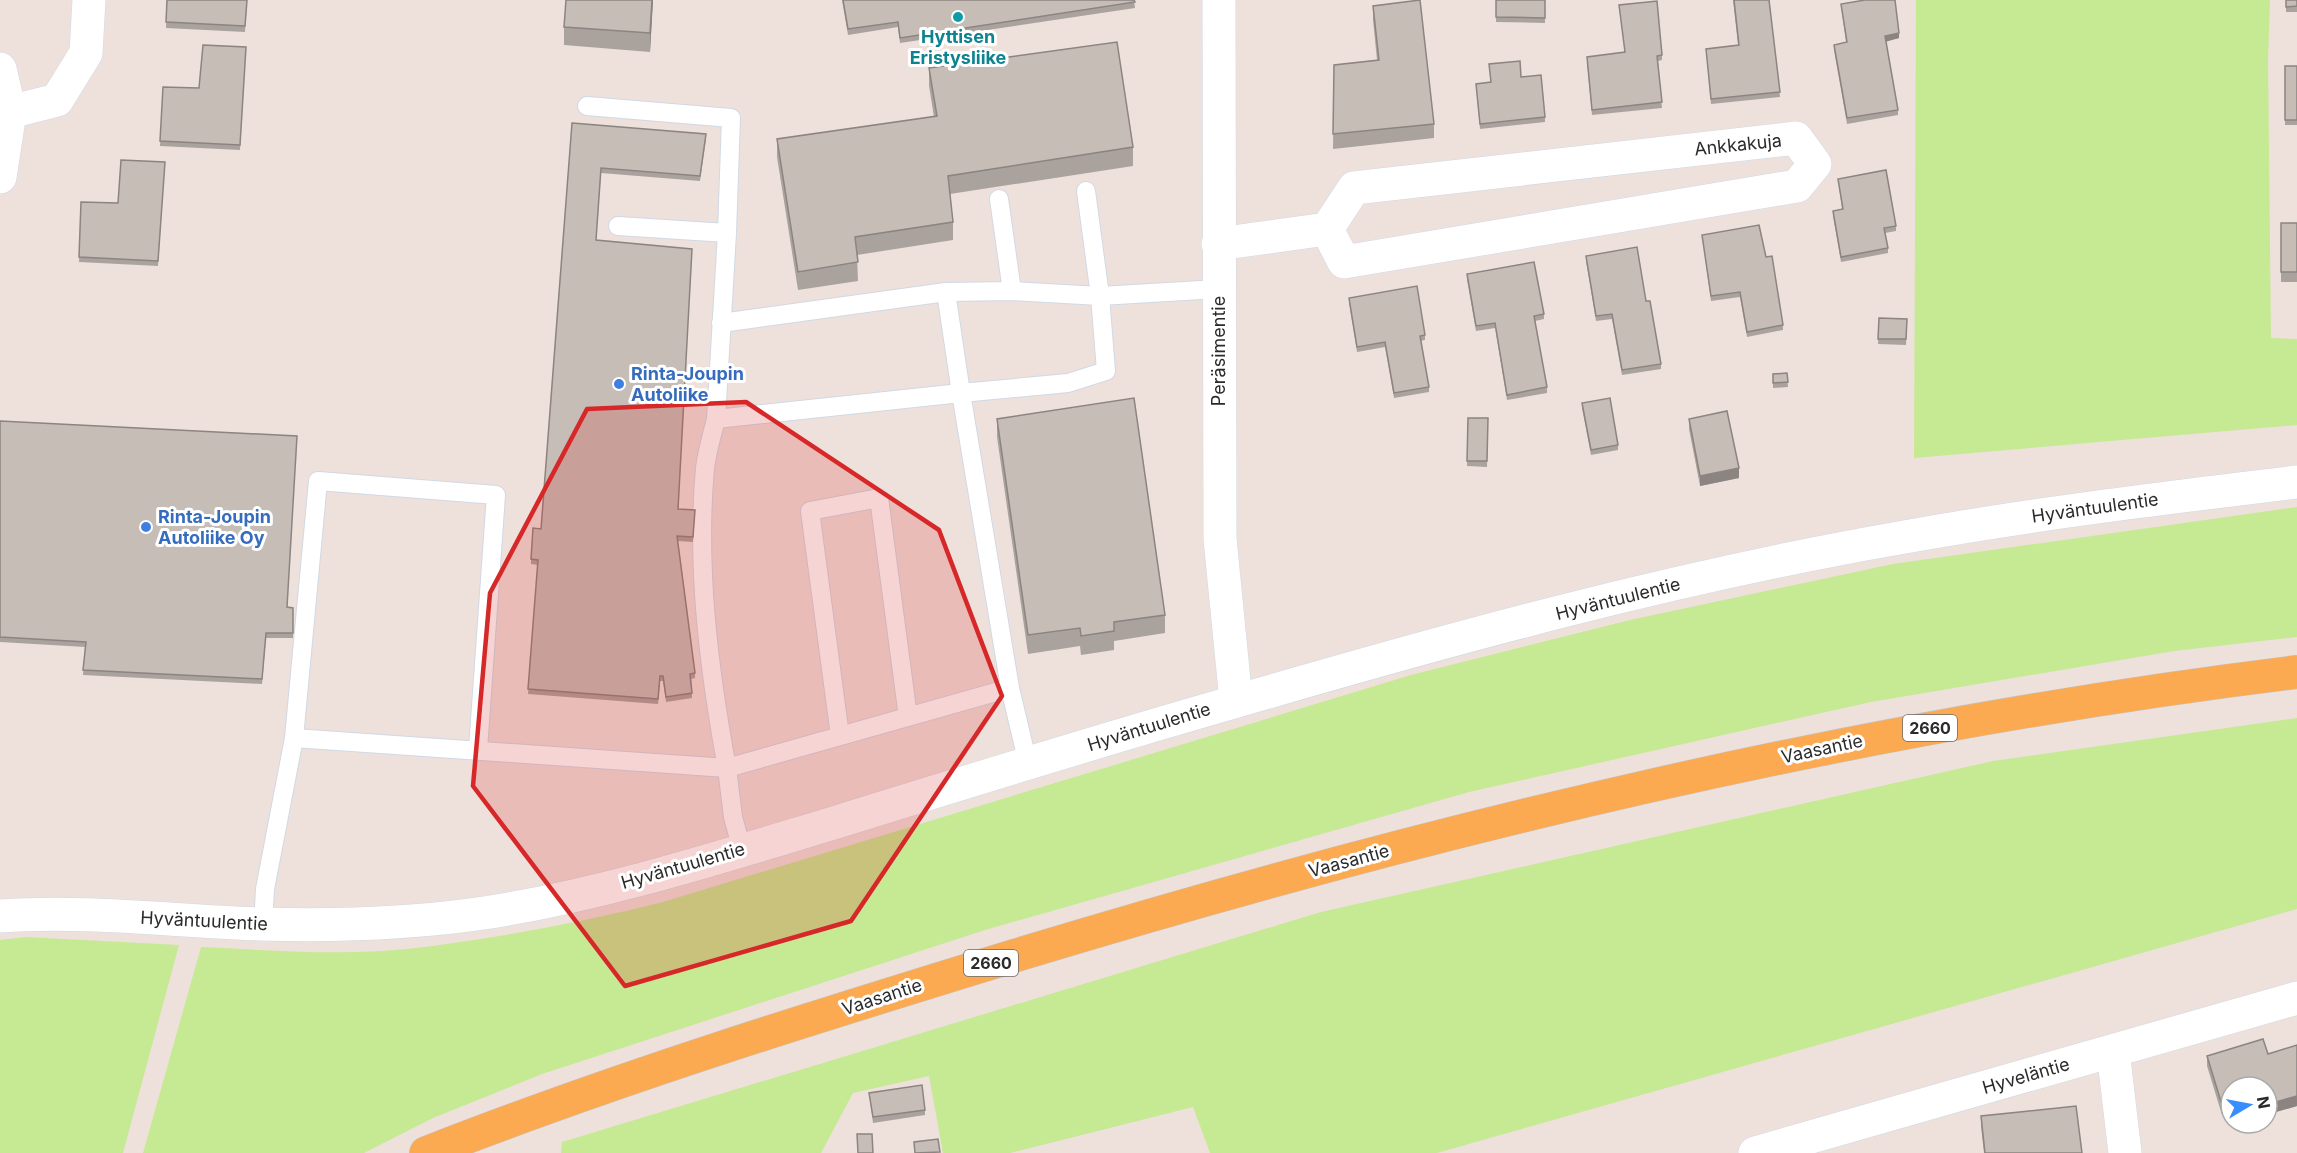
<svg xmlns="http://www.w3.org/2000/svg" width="2297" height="1153" font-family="Inter,sans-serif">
	<rect width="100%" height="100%" fill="#eee1db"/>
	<!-- green -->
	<path fill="#c6e993" d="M1916 0H2270L2268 60 2271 338 2297 339V425L1914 458Z
		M2297 507V637L2174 651 1871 702 1469 792 985 930 542 1074 433 1118 364 1153H143L201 947C269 950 338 956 407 949 493 939 579 923 663 902L1411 675 1630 620 1893 564Z
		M2297 718V909L1437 1153H1210L1193 1107 1010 1153H943L929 1076 853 1093 821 1153H561L562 1142 1321 912 1993 761Z
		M26 937 179 945 123 1153H0V940Z"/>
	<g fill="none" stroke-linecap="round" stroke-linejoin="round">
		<!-- service casing -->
		<g stroke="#d0d9e5" stroke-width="20">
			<path id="service" d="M587 106 731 118 727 233
				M999 199 1012 291
				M618 226 727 233 716 419
				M946 292 1012 291 1100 296 1218 289
				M721 323 946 292 961 393 1068 383 1106 371 1100 296 1086 191
				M1010 688 961 393 716 419C712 435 707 452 705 468 696 568 709 670 727 768L1010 688 1028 764
				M840 736 810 511 879 498 908 717
				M294 738 727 768 733 817 742 850
				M263 924 265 889 294 738 318 481 496 495 478 749"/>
		</g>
		<!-- minor casing -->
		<g stroke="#d0d9e5" stroke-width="34">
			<path id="minor" d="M1219 0 1220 539 1236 701
				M0 69 10 112 0 177
				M10 112 57 100 86 53 89 0
				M1218 244 1327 229 1344 262 1797 186 1815 164 1796 138 1354 188 1327 229
				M2113 1051 2125 1153"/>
		</g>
		<!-- tertiary casing -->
		<g stroke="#d0d9e5" stroke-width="34">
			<path id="tertiary" d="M0 916C86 910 173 921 260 924 334 926 410 924 484 913 601 895 714 859 827 825 962 783 1098 741 1234 702 1453 638 1675 577 1899 538 2031 514 2164 498 2297 482
				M1755 1153 2297 998"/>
		</g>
		<!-- primary casing -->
		<g stroke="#c4c4c4" stroke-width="34">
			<path id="primary" d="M426 1153C620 1077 818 1016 1017 955 1435 828 1862 725 2297 672"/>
		</g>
		<!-- service -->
		<use href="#service" stroke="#fff" stroke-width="18"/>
		<!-- minor -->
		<use href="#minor" stroke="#fff" stroke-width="33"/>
		<!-- tertiary -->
		<use href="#tertiary" stroke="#fff" stroke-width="33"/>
		<!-- primary -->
		<use href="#primary" stroke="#fcaa52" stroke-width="33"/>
	</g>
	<!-- wall -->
	<path fill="#aaa39d" d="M167 0H247L245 32 166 28Z
		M653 0 650 52 564 45V27Z
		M842 0H1134L1135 8 900 43 898 27 848 35Z
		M1496 0H1545V23L1496 22Z
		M1733 0H1769L1780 97 1711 104 1706 49 1738 45Z
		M2286 0H2297V12H2286Z
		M1841 4 1899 38 1886 41 1898 110V115L1847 124 1834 50V45L1846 42Z
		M1619 5 1662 55V60L1658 61 1662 108 1592 115 1587 62 1625 52Z
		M1373 6 1434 124V138L1333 149 1334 65 1377 60 1373 20Z
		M246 47 240 150 160 146 163 87 199 88Z
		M1489 64 1521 77 1545 117V122L1480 129 1476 84 1491 82Z
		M2285 66H2297V125H2285Z
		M929 68 1133 147V166L950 194 953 222V240L857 255 858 281 798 290 777 157V139L934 117 929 86Z
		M572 123 706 139 700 181 601 173 596 240 678 509 695 510 693 542 678 541 695 673V678L691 679 692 698 666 702 663 681H660L658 704 528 694 538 565 531 564V559L541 529Z
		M165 162 158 266 79 262 81 202 118 203Z
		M1838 179 1896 226V231L1885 233 1888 248V253L1841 262 1833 216V211L1842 209Z
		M2281 223H2297V282H2281Z
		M1702 235 1766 257 1783 325V330L1747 337 1740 297 1711 301Z
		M1586 256 1646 301 1661 364V369L1622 375 1612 319 1596 321 1586 261Z
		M1467 274 1544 314V319L1535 321 1547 387V393L1507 400 1495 328 1476 331 1467 279Z
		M1349 298 1425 335V340L1420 341 1429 387V392L1394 398 1385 347 1357 352 1349 303Z
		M1879 318 1907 319 1906 345 1878 344Z
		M1787 373 1788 387 1773 388V374Z
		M1582 403 1618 445V450L1591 455 1582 408Z
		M1468 418H1488L1487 467 1467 466Z
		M997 419 1165 615V633L1114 641V650L1081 655 1080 646 1028 654 997 437Z
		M1689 419 1739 478 1700 486 1689 429Z
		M0 421 288 608H293V638H266L262 684 83 675 85 647 0 642Z
		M2297 1045V1106L2269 1114 2267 1106V1087H2231V1113L2222 1115 2207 1066V1056L2268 1054Z
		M869 1093 925 1110V1115L873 1123Z
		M1981 1116 2082 1153H1984L1981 1126Z"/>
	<!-- shaded-wall -->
	<path fill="#8b8480" d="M652 0H653L650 52V33Z
		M1899 33V38L1885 42V36Z
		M1739 468V478L1700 486V476Z
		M2297 1096V1106L2269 1114V1104Z
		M2231 1103V1113L2222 1115V1105Z"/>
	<!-- building -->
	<path fill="#c6bdb7" stroke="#8b8480" stroke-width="1.5" d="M167 0H247L245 26 166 22Z
		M566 0H652L650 33 564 27Z
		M843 0H1134L1135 2 900 38 898 22 848 29Z
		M1420 0 1434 124 1333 134 1334 65 1379 60 1373 6Z
		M1496 0H1545V18L1496 17Z
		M1734 0H1769L1780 92 1711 99 1706 49 1739 45Z
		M1865 0H1895L1899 33 1885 36 1898 110 1847 118 1834 45 1847 42 1841 4Z
		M2286 0H2297V6L2286 7Z
		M1657 1 1662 55 1657 56 1662 102 1592 110 1587 57 1625 52 1619 5Z
		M1117 42 1133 147 948 176 953 222 855 237 858 262 798 272 777 139 937 116 929 68Z
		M203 45 246 47 240 145 160 141 163 87 199 88Z
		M1520 61 1521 77 1541 75 1545 117 1480 124 1476 84 1491 82 1489 64Z
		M2285 66H2297V120H2285Z
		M572 123 706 134 700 176 601 168 596 240 692 249 678 509 695 510 693 537 677 536 695 673 690 674 692 693 666 697 663 676H660L658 699 528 689 538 560 531 559 533 528 541 529Z
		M121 160 165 162 158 261 79 257 81 202 118 203Z
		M1886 170 1896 226 1884 228 1888 248 1841 257 1833 211 1843 209 1838 179Z
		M2281 223H2297V272H2281Z
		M1759 225 1766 257 1772 256 1783 325 1747 332 1740 292 1711 296 1702 235Z
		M1637 247 1646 301H1650L1661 364 1622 370 1612 314 1596 316 1586 256Z
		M1534 262 1544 314 1534 316 1547 387 1507 395 1495 323 1476 326 1467 274Z
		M1417 286 1425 335 1420 336 1429 387 1394 393 1385 342 1357 347 1349 298Z
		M1879 318 1907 319 1906 339H1878Z
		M1787 373 1788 382 1773 383V374Z
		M1134 398 1165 615 1114 622V631L1081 636 1080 628 1028 635 997 419Z
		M1610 398 1618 445 1591 450 1582 403Z
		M1727 411 1739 468 1700 476 1689 419Z
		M1468 418H1488L1487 461H1467Z
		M0 421 297 436 287 607 293 608V633H266L262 679 83 670 86 642 0 637Z
		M2263 1039 2268 1054 2297 1045V1096L2269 1104 2267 1095V1087H2231V1103L2222 1105 2207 1056Z
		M922 1085 925 1110 873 1117 869 1093Z
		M2076 1106 2082 1153H1985L1981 1116Z
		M857 1134H872L873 1153H858Z
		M938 1139 940 1152 915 1153 914 1142Z"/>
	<!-- marked area -->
	<path fill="#d62828" fill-opacity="0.2" stroke="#d62828" stroke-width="4.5" stroke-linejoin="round" d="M746 402 939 530 1002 696 851 921 625 986 473 786 490 593 587 409Z"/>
	<!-- markers -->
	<circle fill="#0f9aa8" stroke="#fff" stroke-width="2" cx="958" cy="17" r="6"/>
	<g fill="#3f7fe0" stroke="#fff" stroke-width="2">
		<circle cx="619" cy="384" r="6"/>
		<circle cx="146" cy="527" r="6"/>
	</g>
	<g text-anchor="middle" stroke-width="6" stroke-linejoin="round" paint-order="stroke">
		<!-- shield labels -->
		<g fill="#fff" stroke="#6b6b6b" stroke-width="1.5">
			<rect x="1903" y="715" width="54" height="26" rx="4.5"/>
			<rect x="964" y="950" width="54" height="26" rx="4.5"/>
		</g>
		<g font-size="16" font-weight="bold" fill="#2b2b2b">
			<text x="1930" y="734">2660</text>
			<text x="991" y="969">2660</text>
		</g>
		<!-- culture labels -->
		<g font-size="18" font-weight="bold" fill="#0d838f" stroke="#fff">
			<text x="958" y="43">Hyttisen<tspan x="958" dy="21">Eristysliike</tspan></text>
		</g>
		<!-- street labels -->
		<g font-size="18" fill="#2b2b2b" stroke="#fff">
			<text transform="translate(1738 145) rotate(-6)" y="6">Ankkakuja</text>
			<text transform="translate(1219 351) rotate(-90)" y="6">Peräsimentie</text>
			<text transform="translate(2095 508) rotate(-8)" y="6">Hyväntuulentie</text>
			<text transform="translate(1618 599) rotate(-14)" y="6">Hyväntuulentie</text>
			<text transform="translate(1149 727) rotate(-17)" y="6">Hyväntuulentie</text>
			<text transform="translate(1822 749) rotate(-12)" y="6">Vaasantie</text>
			<text transform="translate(1349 861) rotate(-15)" y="6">Vaasantie</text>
			<text transform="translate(683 866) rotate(-16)" y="6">Hyväntuulentie</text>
			<text transform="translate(204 921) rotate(3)" y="6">Hyväntuulentie</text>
			<text transform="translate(882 997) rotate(-18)" y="6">Vaasantie</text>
			<text transform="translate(2026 1076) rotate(-16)" y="6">Hyveläntie</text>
		</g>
		<!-- shop labels -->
		<g font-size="18" font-weight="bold" fill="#366cbe" stroke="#fff" text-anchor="start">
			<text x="631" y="380">Rinta-Joupin<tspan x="631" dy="21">Autoliike</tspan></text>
			<text x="158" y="523">Rinta-Joupin<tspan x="158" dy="21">Autoliike Oy</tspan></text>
		</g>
	</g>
	<!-- north arrow -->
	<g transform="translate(2249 1105) rotate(80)"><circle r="28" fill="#ffffff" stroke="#aaaaaa" stroke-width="1.5"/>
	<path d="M0-4.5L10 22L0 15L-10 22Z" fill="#378eff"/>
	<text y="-9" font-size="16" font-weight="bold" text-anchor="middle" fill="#2b2b2b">N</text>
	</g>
</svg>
